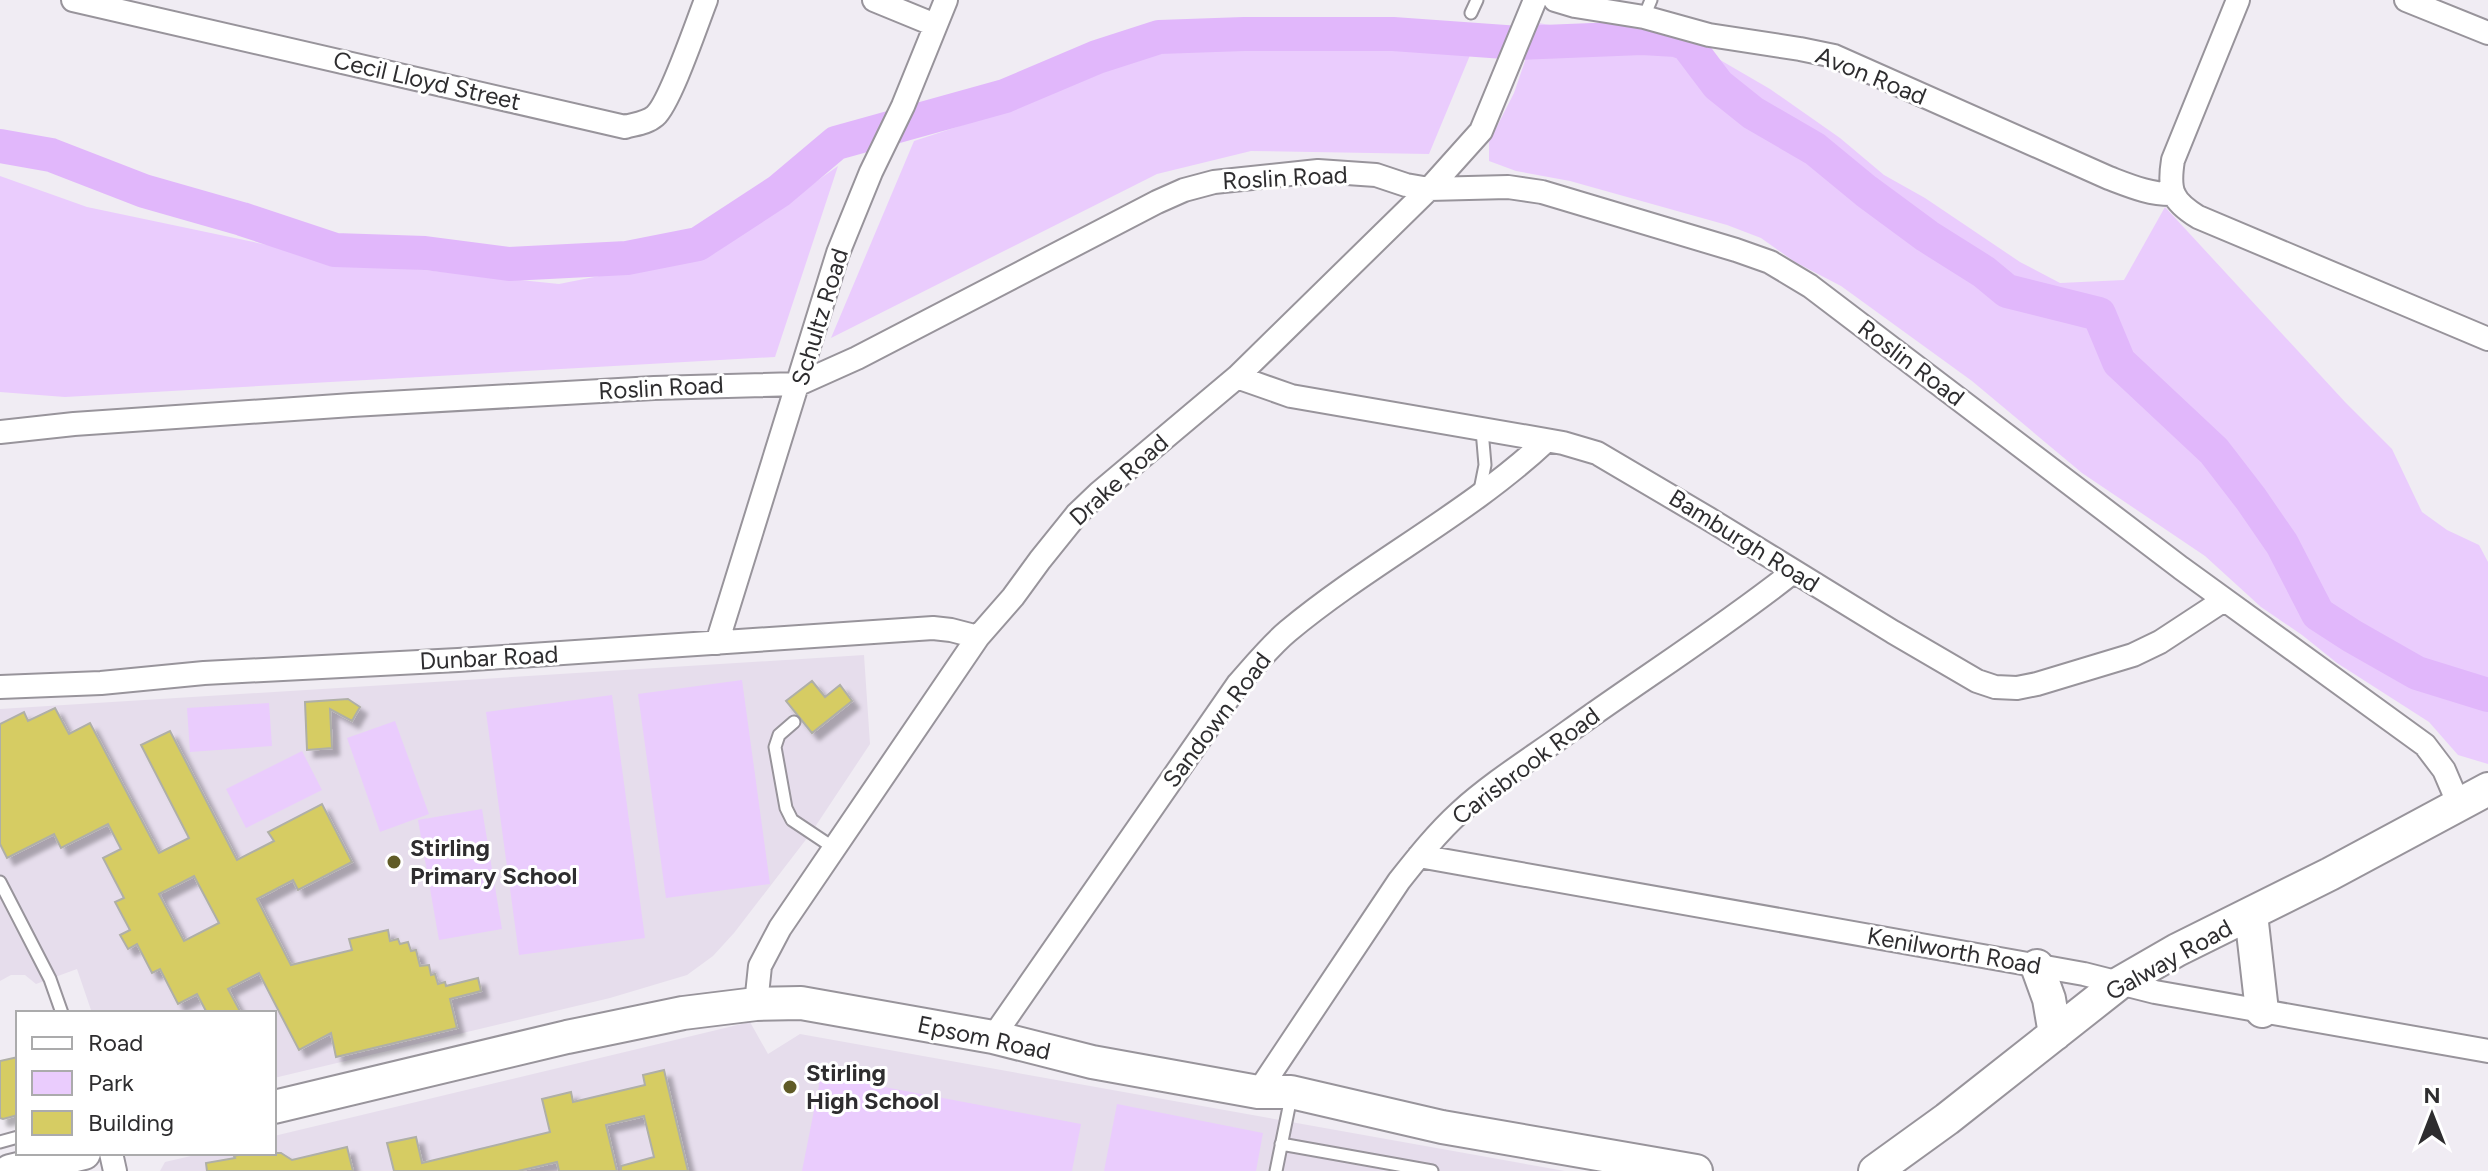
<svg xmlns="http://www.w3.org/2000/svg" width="2488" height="1171" font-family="Figtree,sans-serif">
	<defs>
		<filter id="shadow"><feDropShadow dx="7" dy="7" stdDeviation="2" flood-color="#0004"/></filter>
	</defs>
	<rect width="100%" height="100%" fill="#f0ecf3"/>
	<!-- built -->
	<path fill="#e6ddec" d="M864 655 870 744 811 833 734 933 713 956 687 975 610 998 274 1078V1013H92L77 969 36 984 25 975H11L0 981V709Z
		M750 1022 768 1054 800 1034 1565 1171H160L165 1162 204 1153H274V1136Z"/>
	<!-- green -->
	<path fill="#eaccfd" d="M1538 23 1557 26 1605 24 1645 29 1697 43 1715 57 1770 89 1840 138 1884 175 1925 198 2020 262 2060 283 2124 280 2165 207 2345 402 2392 449 2422 512 2447 530 2479 545 2488 562V764L2458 755 2429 722 2337 663 2302 635 2261 607 2205 556 2082 473 1972 381 1841 286 1795 262 1761 238 1727 225 1570 181 1516 171 1489 161V142L1514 93Z
		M1175 43 1473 48 1429 154 1251 151 1157 174 831 338 914 141 1021 106Z
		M838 166 775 357 65 397 0 392V176L87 207 348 262 559 284 715 253Z
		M742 680 770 884 666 898 638 694Z
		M612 695 645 938 519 955 486 712Z
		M269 703 272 746 190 752 187 708Z
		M395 721 429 814 380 832 347 738Z
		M302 751 322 790 246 828 226 789Z
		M482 809 502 929 439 940 418 820Z
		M821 1075 1081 1124 1072 1171H802Z
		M1117 1104 1263 1133 1256 1171H1104Z"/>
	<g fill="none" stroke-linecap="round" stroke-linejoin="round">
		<!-- river -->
		<path stroke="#e1b7fb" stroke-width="34" d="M0 146 51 155 144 191 242 219 335 250 425 253 509 264 627 258 698 244 779 191 836 143 1005 96 1097 57 1159 37 1244 34H1393L1519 43 1642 38 1676 40 1687 44 1718 85 1753 113 1815 149 1866 191 1927 236 1984 272 2007 291 2099 314 2119 362 2214 451 2251 499 2282 544 2318 614 2352 636 2417 673 2488 695"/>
	</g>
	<!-- building -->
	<path fill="#d6cc63" stroke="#afafa7" stroke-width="2" fill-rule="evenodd" filter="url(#shadow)" d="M812 681 825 697 840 685 852 701 812 733 786 701Z
		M348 699 360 707 352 721 330 709 332 748 307 750 305 702Z
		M55 708 69 734 90 723 159 853 189 838 141 745 170 731 237 860 274 841 268 832 322 804 352 862 298 890 293 880 257 899 291 965 352 950 349 939 388 930 390 941 398 939 400 944 408 942 411 951 416 950 420 966 429 965 431 975 435 974 438 984 445 982 446 986 478 978 481 991 450 999 457 1028 336 1057 331 1033 299 1050 259 973 228 989 241 1013H207L197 994 178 1004 160 969 152 973 137 944 128 949 120 935 130 930 115 902 124 898 103 858 121 849 108 824 61 848 54 834 7 858 0 844V724L24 712 28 721ZM194 876 219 923 184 941 159 894Z
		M18 1057V1115L3 1119 0 1118V1061Z
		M664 1070 688 1171H621V1166L654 1157 644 1116 606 1125 617 1171H559L557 1162 518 1171H394L387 1143 416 1137 422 1163 550 1132 542 1099 571 1092 573 1102 645 1085 643 1075Z
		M347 1147 353 1171H207L206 1163 235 1158 234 1156 247 1153H281L292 1160Z"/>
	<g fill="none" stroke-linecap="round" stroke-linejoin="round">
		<!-- lane casing -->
		<g stroke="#98949b" stroke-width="15">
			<path id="lane" d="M1471 13 1477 0
				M1644 17 1651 0
				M1480 490 1485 465 1482 430
				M794 722 779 735 775 747 786 808 792 820 834 848
				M0 882 50 979 62 1013
				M0 1142 18 1137
				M1281 1144 1432 1171
				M1276 1171 1291 1097"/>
		</g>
		<!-- street casing -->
		<g stroke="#98949b" stroke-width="26">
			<path id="street" d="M73 0 625 127C635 124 647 123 655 116 670 103 697 23 706 0
				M874 0 935 25
				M1555 0 1575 6 1644 17 1709 35 1800 49 1834 56 2109 178C2130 186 2151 195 2174 194
				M2238 0 2173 160C2168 191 2172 201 2198 217L2488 339
				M2406 0 2488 33
				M1237 377 1291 396 1563 443 1597 453 1709 519 1893 632 1977 681 1995 687 2017 688 2037 684 2133 655 2160 642 2224 600
				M0 432 74 424 352 405 654 388 799 384 857 358 1157 202 1184 190 1214 182 1318 171 1376 175 1406 185 1429 189 1508 187 1542 192 1736 250 1770 262 1810 286 2181 568 2425 745 2444 770 2459 805
				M717 643 838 253 871 172 903 106 946 0
				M0 687 101 683 204 673 458 660 933 628 951 630 978 637
				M1419 856 2084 974 2155 992 2488 1051
				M756 1004 760 966 780 928 978 637 1013 597 1040 560 1077 514 1099 493 1237 377 1429 189 1481 131 1535 0
				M993 1037 1238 684C1254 666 1270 646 1288 631 1371 562 1468 514 1546 441
				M1258 1092 1399 881C1418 857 1437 833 1460 812 1493 782 1532 758 1568 732 1643 678 1721 629 1793 572
				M111 1153 115 1171"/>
		</g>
		<!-- secondary casing -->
		<g stroke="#98949b" stroke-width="36">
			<path id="secondary" d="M2251 914 2262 1011
				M2037 966 2049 999 2055 1034
				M274 1107 567 1037 683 1013 756 1004 801 1003 993 1037 1092 1062 1258 1092H1291L1442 1127 1696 1171
				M10 1171 84 1153
				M1875 1171 1947 1119 2118 984 2177 950 2330 874 2488 789"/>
		</g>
		<!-- lane -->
		<use href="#lane" stroke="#fff" stroke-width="11"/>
		<!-- street -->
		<use href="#street" stroke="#fff" stroke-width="22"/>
		<!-- secondary -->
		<use href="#secondary" stroke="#fff" stroke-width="32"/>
	</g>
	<!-- markers -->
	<g fill="#605b27" stroke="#fff" stroke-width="3">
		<circle cx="394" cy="862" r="8"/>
		<circle cx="790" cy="1087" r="8"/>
	</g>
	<g text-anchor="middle" stroke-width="6" stroke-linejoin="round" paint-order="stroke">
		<!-- street labels -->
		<g font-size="24" fill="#2e2d2f" stroke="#fff">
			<text transform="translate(1871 76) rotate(22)" y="8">Avon Road</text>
			<text transform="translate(427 81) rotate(13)" y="8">Cecil Lloyd Street</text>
			<text transform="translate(1285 178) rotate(-3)" y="8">Roslin Road</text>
			<text transform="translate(820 317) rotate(-73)" y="8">Schultz Road</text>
			<text transform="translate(1911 363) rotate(37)" y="8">Roslin Road</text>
			<text transform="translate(661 388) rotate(-3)" y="8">Roslin Road</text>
			<text transform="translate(1119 480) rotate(-42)" y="8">Drake Road</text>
			<text transform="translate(1744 541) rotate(32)" y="8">Bamburgh Road</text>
			<text transform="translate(489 658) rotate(-3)" y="8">Dunbar Road</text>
			<text transform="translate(1217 720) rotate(-53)" y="8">Sandown Road</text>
			<text transform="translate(1526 766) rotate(-37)" y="8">Carisbrook Road</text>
			<text transform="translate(1954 951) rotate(10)" y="8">Kenilworth Road</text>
			<text transform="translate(2169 960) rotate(-29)" y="8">Galway Road</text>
			<text transform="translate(984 1038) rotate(12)" y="8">Epsom Road</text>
		</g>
		<!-- poi labels -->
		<g font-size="24" font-weight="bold" fill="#2e2d2f" stroke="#fff" text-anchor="start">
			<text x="410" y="856">Stirling<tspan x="410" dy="28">Primary School</tspan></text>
			<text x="806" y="1081">Stirling<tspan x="806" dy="28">High School</tspan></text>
		</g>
	</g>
	<!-- legend -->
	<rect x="16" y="1011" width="260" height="144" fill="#ffffff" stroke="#ababac" stroke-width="2"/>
	<rect x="32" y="1037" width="40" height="12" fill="#ffffff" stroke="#ababac" stroke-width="2"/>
	<text x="88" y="1051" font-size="24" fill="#2e2d2f">Road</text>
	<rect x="32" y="1071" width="40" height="24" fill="#eaccfd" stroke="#ababac" stroke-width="2"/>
	<text x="88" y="1091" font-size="24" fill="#2e2d2f">Park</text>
	<rect x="32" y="1111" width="40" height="24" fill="#d6cc63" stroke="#ababac" stroke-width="2"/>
	<text x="88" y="1131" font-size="24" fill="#2e2d2f">Building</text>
	<!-- north arrow -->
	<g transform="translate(2432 1115)" stroke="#ffffff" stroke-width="6" paint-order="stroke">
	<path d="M0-6L14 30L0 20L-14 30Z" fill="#2e2d2f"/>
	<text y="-12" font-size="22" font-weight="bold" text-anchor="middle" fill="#2e2d2f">N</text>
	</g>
</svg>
